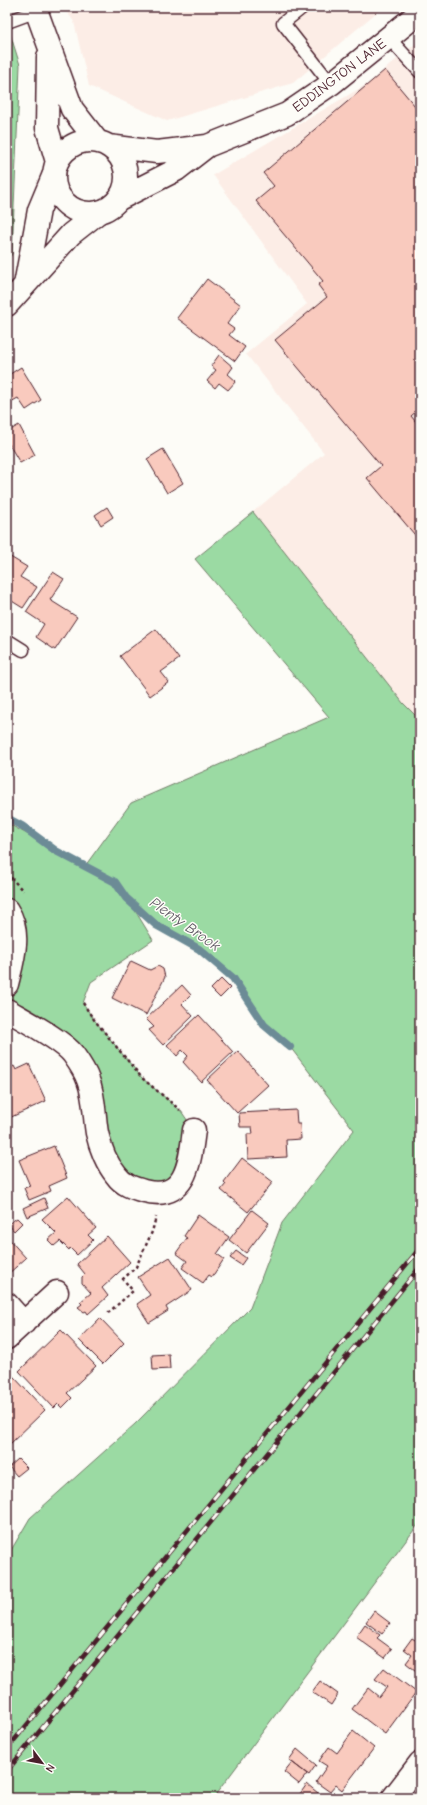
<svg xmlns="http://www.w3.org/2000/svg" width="427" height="1805" font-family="'Comic Neue',sans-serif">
	<rect width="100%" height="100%" fill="#fdfcf7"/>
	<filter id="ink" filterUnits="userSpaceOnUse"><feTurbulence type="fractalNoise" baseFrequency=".025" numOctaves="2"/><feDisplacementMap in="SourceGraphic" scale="8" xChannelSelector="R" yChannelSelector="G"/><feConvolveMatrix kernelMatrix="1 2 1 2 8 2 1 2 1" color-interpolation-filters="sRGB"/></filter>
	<g filter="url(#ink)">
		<!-- built -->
		<path fill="#fcede6" d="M64 7H383L293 83 167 121 89 86 74 22Z
			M420 40V720L403 703 253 512 324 453 246 354 307 304 213 175 367 84Z"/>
		<!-- green -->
		<path fill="#9bdaa3" stroke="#727c67" d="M7 24 20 65 12 254 7 261Z
			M253 512 403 703 420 720V1522L213 1798H7V1557L30 1518 135 1424 250 1308 282 1223 354 1130 290 1047 264 1025 233 978 199 949 156 925 128 899 153 940 91 982 83 1003 92 1017 142 1078 181 1111 194 1130 175 1186 115 1175 88 1080 7 1010V823L85 866 131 803 329 717 195 559Z"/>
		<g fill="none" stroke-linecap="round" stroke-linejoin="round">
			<!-- stream -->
			<path stroke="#6c8b96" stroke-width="8" d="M7 818 22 826 56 851 115 882 126 898 156 925 199 949 233 978 264 1025 290 1047"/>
		</g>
		<!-- building -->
		<path fill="#f9cabe" stroke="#4a1f2b" d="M385 70 420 112V408L411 416 420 427V541L367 478 381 466 275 340 327 297 318 285 323 281 256 201 274 186 263 173Z
			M207 279 241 305 227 324 234 329 229 335 245 347 235 361 177 318Z
			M219 355 233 367 228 374 236 381 228 390 219 383 215 388 207 381 216 370 211 366Z
			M21 367 41 400 26 410 18 398 7 404V376Z
			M19 425 35 455 20 463 7 441V432Z
			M163 449 183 483 167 493 147 459Z
			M107 507 113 517 101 525 95 515Z
			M7 555 27 567 20 577 37 587 23 608 7 598Z
			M53 572 64 579 50 600 77 617 55 650 36 637 44 624 26 612Z
			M156 629 179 659 161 672 169 682 150 696 120 656Z
			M131 961 150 970 158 966 163 969 165 977 146 1015 112 998Z
			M221 979 230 988 220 998 211 989Z
			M182 985 191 995 182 1004 193 1016 163 1045 149 1030 154 1027 146 1019Z
			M199 1015 233 1052 201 1082 183 1062 188 1056 182 1050 177 1056 167 1045Z
			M238 1051 268 1085 237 1113 207 1080Z
			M29 1064 46 1101 7 1119V1069L14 1066 16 1070Z
			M296 1110 297 1124H300L301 1139 286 1140 287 1157 248 1159 247 1134H253L252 1127H240L239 1113Z
			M54 1146 67 1178 49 1186 51 1191 29 1200 24 1188 30 1186 19 1160Z
			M242 1158 273 1182 248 1212 221 1190 226 1184 224 1182Z
			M68 1196 96 1228 88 1235 93 1240 77 1255 70 1248 69 1250 60 1241 54 1246 48 1240 56 1233 42 1219Z
			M44 1198 48 1208 27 1217 23 1208Z
			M252 1210 269 1223 246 1253 229 1240Z
			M198 1215 229 1237 217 1254 224 1259 212 1277 209 1275 203 1283 182 1268 187 1261 176 1253 187 1238 184 1236Z
			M17 1218 22 1223 14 1231 8 1224Z
			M107 1236 130 1262 102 1288 108 1296 88 1314 86 1311 84 1312 78 1307 82 1304 80 1302 91 1293 82 1283V1277L85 1274 77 1264Z
			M7 1237 26 1258 7 1275Z
			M236 1251 246 1258 241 1265 230 1258Z
			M170 1257 192 1290 166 1307 168 1311 149 1323 137 1304 150 1295 138 1277Z
			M100 1318 124 1343 103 1364 79 1340Z
			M61 1330 96 1366 67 1393 72 1398 62 1408 58 1404 54 1408 19 1371Z
			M169 1354 170 1369 153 1370 152 1355Z
			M13 1376 45 1410 7 1447V1382Z
			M18 1459 27 1468 17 1476 9 1467Z
			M374 1611 390 1623 382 1634 366 1622Z
			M365 1624 380 1635 377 1638 392 1649 385 1658 356 1637Z
			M412 1638 420 1643V1674L406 1663 412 1655 404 1649Z
			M384 1668 416 1692 385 1734 352 1709 368 1688 379 1697 387 1687 375 1679Z
			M320 1681 338 1694 331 1705 312 1692Z
			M353 1731 374 1748 342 1790 336 1785 330 1792 316 1782 327 1766 319 1761 329 1747 337 1753Z
			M297 1749 316 1765 309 1775 289 1760Z
			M292 1762 307 1774 299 1784 284 1772Z
			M307 1784 324 1798H297Z"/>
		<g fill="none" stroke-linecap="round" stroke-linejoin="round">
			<!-- service casing -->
			<g stroke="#4a1f2b" stroke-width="15">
				<path id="service" d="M303 7 283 23 331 84
					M7 22 37 11
					M389 38 420 72
					M7 640 23 650"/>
			</g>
			<!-- minor casing -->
			<g stroke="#4a1f2b" stroke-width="25">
				<path id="minor" d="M25 285 39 210 54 174
					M7 305 71 234 99 212
					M7 910C22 932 13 960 7 984
					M7 1010C24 1020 62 1040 73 1054 78 1061 85 1071 88 1080 95 1097 94 1116 97 1133 100 1147 107 1164 116 1175 123 1185 133 1188 144 1191 187 1202 190 1161 194 1130
					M7 1304 24 1323
					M7 1338 57 1292
					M393 1798 420 1763"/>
			</g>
			<!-- tertiary casing -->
			<g stroke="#4a1f2b" stroke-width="25">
				<path id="tertiary" d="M35 7 72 109 97 141
					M48 57 47 128 57 162
					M54 177a36 36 0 1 1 72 0a36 36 0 1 1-72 0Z
					M108 146 157 152 207 146 287 114 331 84 420 12
					M119 199 176 170 207 146"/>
			</g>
			<!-- path -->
			<path stroke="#4a1f2b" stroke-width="2.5" stroke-dasharray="3 3" stroke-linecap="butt" d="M7 873 23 891
				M83 1003 92 1017 142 1078 180 1110
				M108 1313 133 1291 123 1279 136 1267 152 1232 156 1217"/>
			<!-- service -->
			<use href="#service" stroke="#fdfcf7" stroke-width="12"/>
			<!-- minor -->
			<use href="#minor" stroke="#fdfcf7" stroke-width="22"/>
			<!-- tertiary -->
			<use href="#tertiary" stroke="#fdfcf7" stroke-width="22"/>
			<!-- rail casing -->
			<g stroke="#4a1f2b" stroke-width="4.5">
				<path id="rail" d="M7 1749 420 1248
					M7 1771 420 1267"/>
			</g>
			<!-- rail -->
			<use href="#rail" stroke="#fdfcf7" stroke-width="3" stroke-dasharray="9" stroke-linecap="butt"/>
		</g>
	</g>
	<g text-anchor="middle" stroke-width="3" stroke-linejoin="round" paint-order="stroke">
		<!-- street labels -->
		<g font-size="14" fill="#4a1f2b" stroke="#fdfcf7">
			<text transform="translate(339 75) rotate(-37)" y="5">EDDINGTON LANE</text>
		</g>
		<!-- water labels -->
		<g font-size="15" font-style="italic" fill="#5b5560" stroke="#fdfcf7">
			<text transform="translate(185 924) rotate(35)" y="5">Plenty Brook</text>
		</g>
	</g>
	<!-- margin -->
	<rect width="427" height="1805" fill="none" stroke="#fdfcf7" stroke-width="24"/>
	<rect x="12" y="12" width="403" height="1781" fill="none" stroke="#4a1f2b" stroke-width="1.5" filter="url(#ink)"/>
	<!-- north arrow -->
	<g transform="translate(42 1763) rotate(122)" stroke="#fdfcf7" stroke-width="3" paint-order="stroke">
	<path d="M0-3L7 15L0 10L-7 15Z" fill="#4a1f2b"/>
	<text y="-6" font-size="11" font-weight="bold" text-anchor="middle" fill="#4a1f2b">N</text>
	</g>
</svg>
